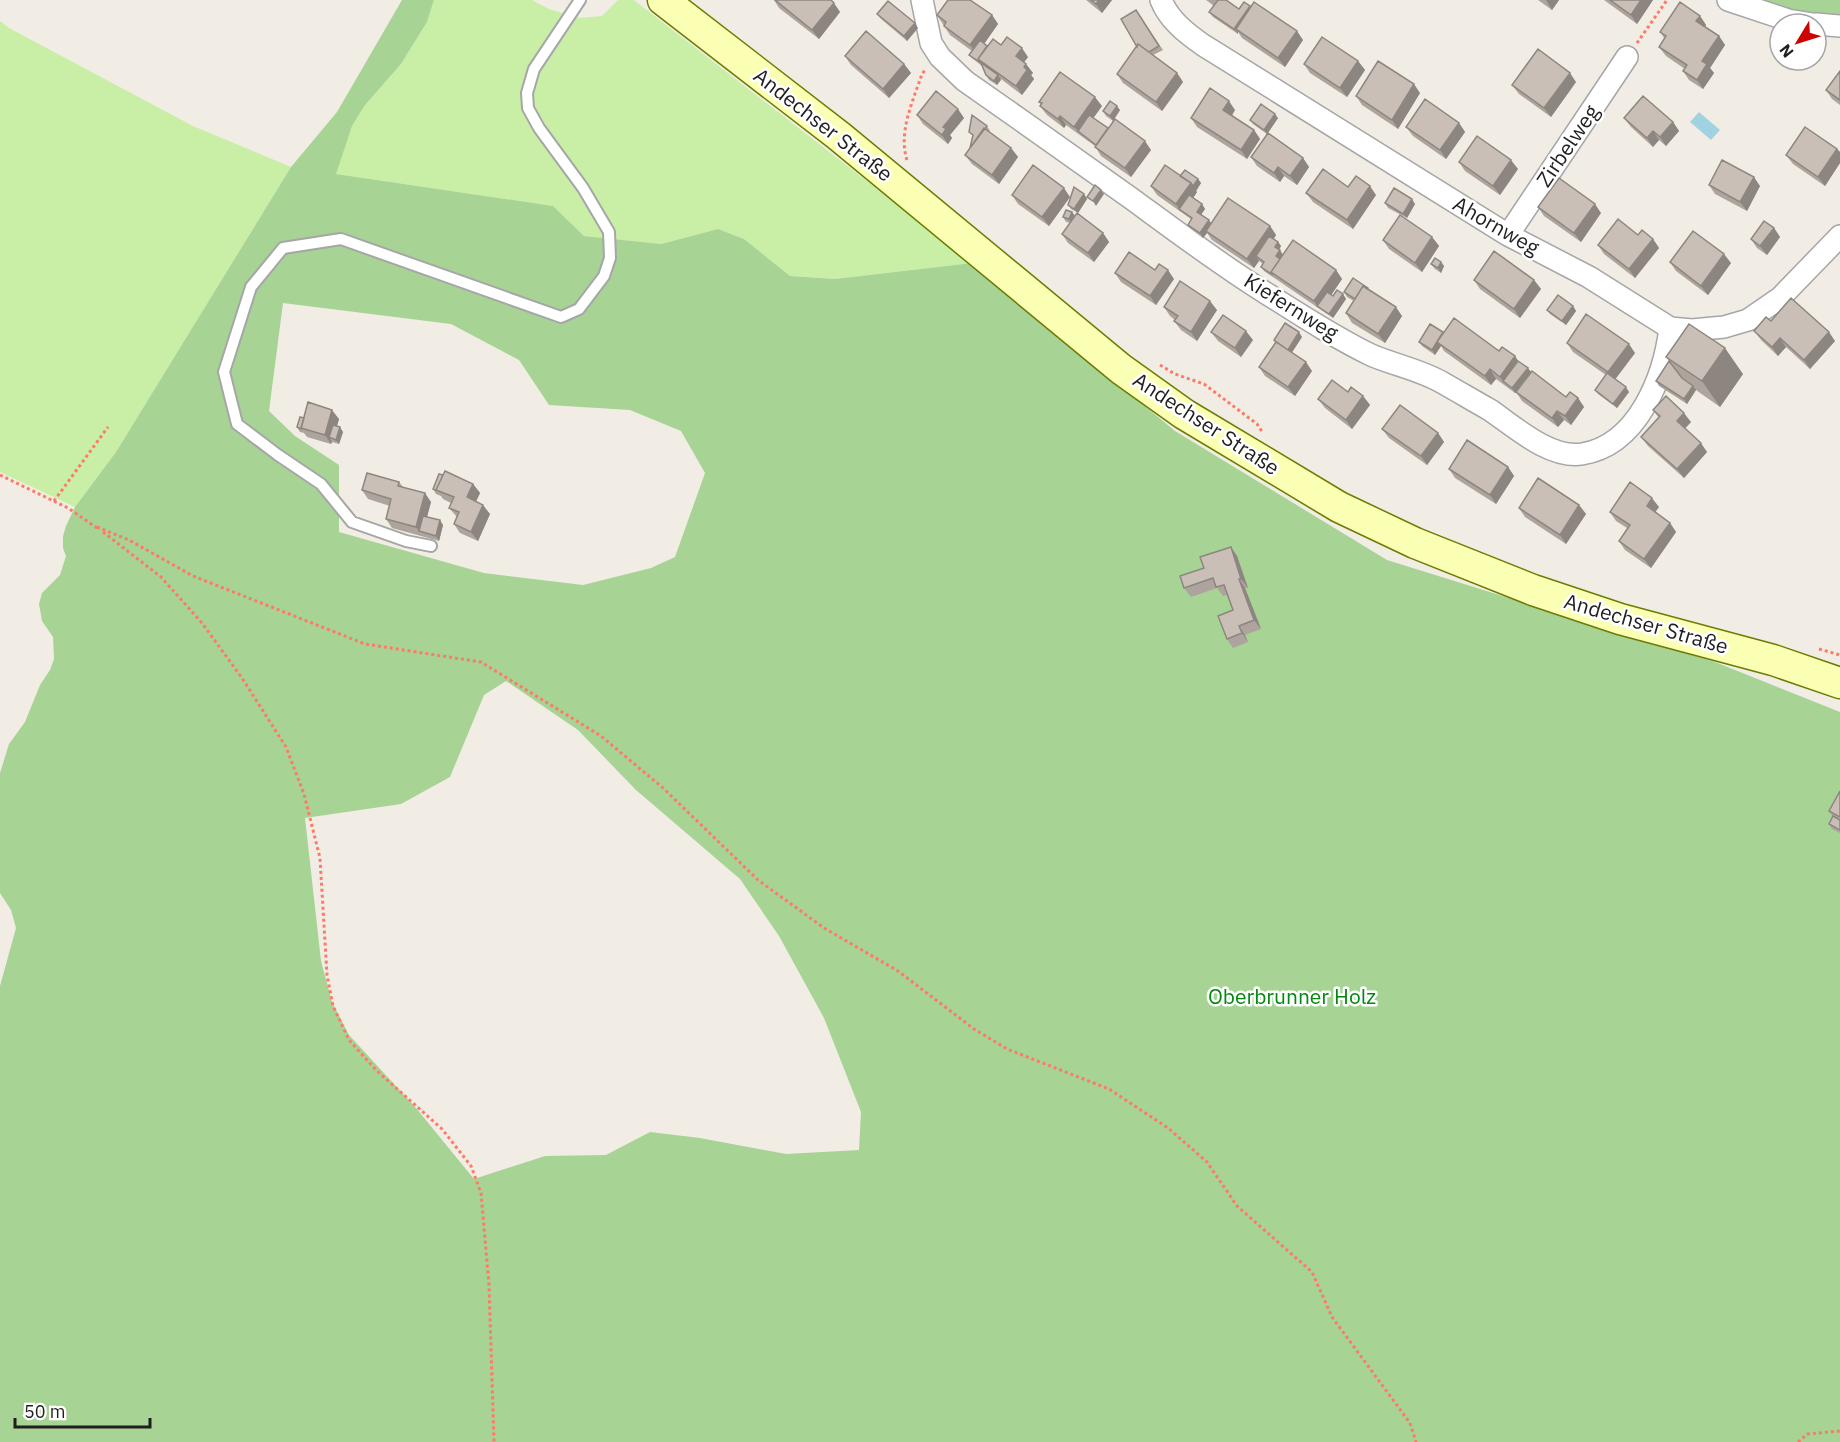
<svg xmlns="http://www.w3.org/2000/svg" width="1840" height="1442" font-family="'IBM Plex Sans',sans-serif">
	<rect width="100%" height="100%" fill="#f1ede4"/>
	<!-- grass -->
	<path fill="#c9efa6" d="M434 0H532L549 9 579 18 602 16 618 0H634L972 263 835 279 790 276 744 239 718 229 661 244 584 236 553 206 335 174 352 126 365 105 401 64 427 22Z
		M0 21 9 28 193 126 291 167 116 452 75 507 0 472Z"/>
	<!-- forest -->
	<path fill="#a7d395" fill-rule="evenodd" d="M402 0H434L427 22 401 64 365 105 352 126 336 174 553 206 584 236 661 244 718 229 744 239 790 276 835 279 972 263 1175 431 1387 560 1715 662 1840 712V1442H0V986L16 928 11 910 0 893V773L9 744 25 722 40 685 50 670 54 659 53 637 42 621 39 604 42 593 60 575 66 556 63 548V536L66 526 75 507 116 452 291 167 337 112ZM283 303 451 324 519 360 549 405 630 410 681 431 705 473 675 557 651 568 583 585 484 573 339 532V465L295 436 269 411ZM506 681 578 730 636 790 740 879 779 936 824 1018 861 1112 859 1150 786 1154 700 1138 650 1132 606 1155 545 1156 474 1179 416 1108 349 1035 332 1002 321 961 305 818 401 804 450 777 484 695Z
		M1742 0H1840V22Z"/>
	<!-- water -->
	<path fill="#a1d2e2" d="M1699 112 1720 130 1711 140 1690 122Z"/>
	<g fill="none" stroke-linecap="round" stroke-linejoin="round">
		<!-- lane casing -->
		<g stroke="#a6a6a6" stroke-width="14">
			<path id="lane" d="M431 546 406 541 352 522 321 484 278 455 237 424 224 372 251 287 283 248 341 239 561 317 579 309 604 276 610 258 609 232 583 188 539 128 528 108 527 93 534 69 580 0"/>
		</g>
		<!-- street casing -->
		<g stroke="#a6a6a6" stroke-width="24">
			<path id="street" d="M922 0 931 43 940 57 965 81C1021 120 1076 159 1132 199 1177 232 1222 266 1269 295 1302 316 1336 338 1371 355 1394 365 1421 370 1443 383 1459 392 1474 401 1490 410 1515 427 1550 459 1582 454 1638 445 1664 377 1670 328
				M1161 0C1169 20 1186 33 1203 45L1508 235 1589 277 1670 328 1692 330 1724 327 1748 320 1780 298 1840 236
				M1728 0 1788 20 1813 24
				M1816 24 1840 26
				M1508 235 1627 57"/>
		</g>
		<!-- secondary casing -->
		<g stroke="#6c7c00" stroke-width="33">
			<path id="secondary" d="M663 0 839 136 1121 369 1184 414 1339 507 1415 543 1533 590 1620 619 1773 660 1840 683"/>
		</g>
		<!-- path -->
		<path stroke="#ff7967" stroke-width="3" stroke-dasharray="3 3" stroke-linecap="butt" d="M1637 43 1667 0
			M907 160C898 132 913 101 922 74L926 69
			M1160 365 1175 374 1204 384 1257 424 1263 433
			M0 475 68 508 97 528
			M54 501 108 427
			M97 527 129 540 193 576 365 644 481 662 601 736 663 788 758 880 824 928 898 971 974 1029 1007 1049 1109 1089 1168 1128 1207 1162 1237 1206 1312 1272 1332 1317 1410 1423 1416 1442
			M103 532 161 577 202 623 242 678 286 747 304 794 320 858 327 975 333 1006 349 1040 377 1071 442 1129 471 1166 481 1193 489 1285 494 1442
			M1819 649 1840 655
			M1798 1442 1807 1434 1840 1431"/>
		<!-- lane -->
		<use href="#lane" stroke="#fff" stroke-width="10"/>
		<!-- street -->
		<use href="#street" stroke="#fff" stroke-width="21"/>
		<!-- secondary -->
		<use href="#secondary" stroke="#faffb4" stroke-width="30"/>
	</g>
	<!-- wall -->
	<path fill="#ada49d" d="M774 0H831L840 12 819 39 779 8Z
		M1086 0H1112L1102 13Z
		M1206 0H1226L1239 9 1251 7 1303 40 1285 67 1242 38 1238 32V34L1213 17 1209 12 1214 6Z
		M1538 0H1559L1552 10Z
		M1604 0H1653L1637 24Z
		M1136 10 1163 50 1153 55 1177 73 1183 82 1162 111 1123 83 1117 74 1137 47Z
		M877 14 918 28 907 41 880 18Z
		M937 15H992L998 24 984 44 987 46 1001 45 1028 57 1024 62 1033 73 1031 75 1034 79 1022 95 1001 79 997 85 989 80 986 75 982 66 973 59 969 55 972 51 950 35Z
		M1700 16 1706 25 1705 27 1719 36 1725 45 1710 68 1714 73 1703 89 1689 80 1683 71 1685 69 1666 56 1659 47 1665 39 1660 32Z
		M845 56 904 64 911 73 889 98 851 65Z
		M1358 61 1365 70 1347 97 1310 73 1304 64Z
		M1840 71V105L1832 99 1826 90Z
		M1576 82 1551 117 1519 94 1512 85Z
		M1420 93 1398 129 1362 105 1356 96Z
		M1039 102 1102 106 1093 118 1108 128 1151 150 1131 177 1101 156 1095 146 1066 125 1064 128 1047 115 1040 106 1041 104Z
		M1120 110 1113 121 1106 116 1103 111Z
		M1235 110 1232 116 1254 130 1260 139 1247 159 1197 127 1191 118Z
		M917 115 964 118 950 135 952 138 948 144 923 124Z
		M1278 118 1268 133 1303 158 1309 167 1297 185 1284 176 1280 182 1257 166 1251 157 1267 134 1253 124 1250 120Z
		M1624 118 1673 122 1679 131 1666 146 1659 140 1653 147 1631 127Z
		M1459 123 1465 132 1446 159 1413 136 1406 127Z
		M987 126 990 131 989 132 1011 148 1018 157 999 184 972 164 965 155 970 148 973 136 969 132Z
		M1837 149 1840 152V163L1825 186 1793 164 1786 155Z
		M1459 162 1518 169 1500 195 1465 171Z
		M1180 176 1198 179 1201 183 1196 191 1197 192 1193 198 1202 204 1205 209 1201 215 1211 223 1270 226 1276 235 1274 239 1278 242 1281 246 1279 250 1283 255 1336 270 1342 279 1331 295 1333 296 1343 294 1346 299 1333 318 1264 271 1261 267 1263 264 1259 261 1254 268 1212 240 1207 233 1203 238 1191 229 1188 225 1191 219 1157 195 1151 186Z
		M1709 185 1760 186 1747 211 1715 194Z
		M1348 187 1376 195 1353 229 1313 202 1306 193Z
		M1084 194 1087 199 1078 213 1071 209 1068 205Z
		M1012 195 1070 197 1049 226 1018 204Z
		M1385 203 1415 204 1407 218 1388 208Z
		M1538 207 1601 213 1581 242 1544 216Z
		M1072 212 1075 216 1103 233 1109 242 1094 262 1068 243 1062 234 1070 223 1066 222 1063 217Z
		M1774 228 1780 237 1767 255 1757 248 1751 239Z
		M1638 235 1653 239 1659 248 1635 278 1604 254 1598 245Z
		M1432 237 1439 246 1422 272 1389 249 1383 240Z
		M1441 262 1444 266 1441 273 1435 269 1431 264Z
		M1670 262 1731 263 1708 295 1676 271Z
		M1115 273 1174 279 1156 305 1121 282Z
		M1474 280H1534L1541 289 1520 318 1480 289Z
		M1370 290 1402 316 1385 343 1352 323 1346 313 1354 301 1347 297 1344 292Z
		M1573 306 1576 311 1566 325 1550 314 1547 310Z
		M1164 307 1217 310 1197 341 1181 330 1174 321 1175 320 1170 316Z
		M1771 321 1835 341 1810 369 1786 347 1778 356 1761 340 1754 331Z
		M1211 332 1253 340 1241 357 1218 341Z
		M1444 333 1499 351 1518 361 1531 372 1566 397 1578 398 1584 407 1571 425 1564 420 1558 427 1522 401 1516 392 1515 393 1496 379 1491 385 1444 351 1441 346 1435 355 1422 346 1419 342Z
		M1302 337 1292 352 1312 371 1295 396 1265 376 1259 367 1275 343 1274 340Z
		M1567 343 1635 353 1615 379 1629 392 1617 408 1598 394 1595 390 1606 375 1573 352Z
		M1666 357 1743 374 1720 407 1696 390 1687 404 1659 386 1656 381 1670 362Z
		M1348 392 1363 396 1370 405 1352 429 1325 408 1318 399Z
		M1653 410 1691 422 1685 429 1707 452 1684 478 1648 446 1641 437 1659 418Z
		M304 418 339 419 337 426 343 432 339 444 332 442 331 444 307 437 304 433 300 432 297 427Z
		M1382 429 1438 433 1444 442 1427 465 1389 438Z
		M1508 467 1514 476 1496 504 1455 478 1449 469Z
		M399 482 403 487 431 502 427 517 443 525 439 541 392 528 386 519 390 506 368 499 362 490Z
		M473 484 480 493 476 501 490 514 478 541 460 533 454 524 457 517 449 508 451 503 443 499 441 496 436 494 433 489Z
		M1579 505 1586 514 1566 544 1525 517 1519 508Z
		M1659 507 1655 512 1670 523 1676 532 1651 568 1625 550 1619 541 1627 528 1616 521 1610 512Z
		M1231 547 1237 556 1248 588H1245L1261 629 1245 635 1248 642 1233 648 1227 639 1233 610 1227 595 1223 596 1217 588 1191 597 1184 588 1204 568Z
		M1840 791V833L1832 829 1829 824 1833 817 1829 811Z"/>
	<!-- shaded-wall -->
	<path fill="#8d8680" d="M1099 0H1112L1102 13 1096 4Z
		M1546 0H1559L1552 10Z
		M1641 0H1653L1637 24 1631 15Z
		M834 3 840 12 819 39 812 30Z
		M1250 6 1253 11 1236 29 1238 32V34L1234 29Z
		M992 15 998 24 977 54 970 45Z
		M1700 16 1706 25 1703 30 1696 21Z
		M915 23 918 28 907 41 904 36Z
		M1297 31 1303 40 1285 67 1278 58Z
		M1719 36 1725 45 1710 68 1714 73 1703 89 1697 80 1702 61Z
		M1022 48 1028 57 1022 65 1016 56Z
		M1358 61 1365 70 1347 97 1340 88Z
		M904 64 911 73 889 98 883 89Z
		M1026 64 1033 73 1031 75 1034 79 1022 95 1016 86 1024 67Z
		M1177 73 1183 82 1162 111 1156 102Z
		M1570 73 1576 82 1551 117 1544 108Z
		M998 75 1001 80 997 85 994 81Z
		M1414 84 1420 93 1398 129 1392 120Z
		M1095 97 1102 106 1082 134 1078 131 1074 127Z
		M1229 101 1235 110 1229 119 1223 110Z
		M1117 106 1120 110 1113 121 1110 116Z
		M958 109 964 118 950 135 952 138 948 144 942 135 943 127Z
		M1275 114 1278 118 1267 134 1264 130Z
		M1060 116 1066 125 1064 128 1058 119Z
		M1673 122 1679 131 1666 146 1660 137Z
		M1459 123 1465 132 1446 159 1440 150Z
		M1254 130 1260 139 1247 159 1241 150Z
		M1653 131 1659 140 1653 147 1647 138Z
		M1145 141 1151 150 1131 177 1125 168Z
		M1011 148 1018 157 999 184 992 175Z
		M1837 149 1840 152V163L1825 186 1818 177Z
		M1303 158 1309 167 1297 185 1290 176Z
		M1511 160 1518 169 1500 195 1493 186Z
		M1278 167 1284 176 1280 182 1274 173Z
		M1754 177 1760 186 1747 211 1740 202Z
		M1198 179 1201 183 1196 191 1197 192 1184 212 1179 209 1176 204 1191 183Z
		M1370 186 1376 195 1353 229 1347 220Z
		M1064 188 1070 197 1049 226 1042 217Z
		M1101 190 1104 194 1096 206 1093 201Z
		M1084 194 1087 199 1078 213 1074 209Z
		M1412 199 1415 204 1407 218 1403 214Z
		M1202 204 1205 209 1200 216 1197 212Z
		M1595 204 1601 213 1581 242 1574 233Z
		M1072 212 1075 216 1072 224 1069 219Z
		M1209 220 1212 225 1206 231 1207 233 1203 238 1200 233Z
		M1270 226 1276 235 1260 259 1256 256 1259 261 1254 268 1247 259Z
		M1774 228 1780 237 1767 255 1760 246Z
		M1103 233 1109 242 1094 262 1088 253Z
		M1432 237 1439 246 1422 272 1415 263Z
		M1653 239 1659 248 1635 278 1629 269Z
		M1278 242 1281 246 1278 251 1275 247Z
		M1280 250 1283 255 1279 261 1276 256Z
		M1724 254 1731 263 1708 295 1701 286Z
		M1441 262 1444 266 1441 273 1438 268Z
		M1168 270 1174 279 1156 305 1150 296Z
		M1336 270 1342 279 1322 309 1317 306 1314 301Z
		M1534 280 1541 289 1520 318 1514 309Z
		M1343 294 1346 299 1333 318 1329 314Z
		M1210 301 1217 310 1197 341 1191 332Z
		M1573 306 1576 311 1566 325 1562 321Z
		M1396 307 1402 316 1385 343 1378 334Z
		M1246 331 1253 340 1241 357 1235 348Z
		M1299 332 1302 337 1291 354 1288 350Z
		M1829 332 1835 341 1810 369 1804 360Z
		M1780 338 1786 347 1778 356 1772 347Z
		M1437 342 1441 346 1435 355 1432 350Z
		M1629 344 1635 353 1614 381 1608 372Z
		M1725 348 1743 374 1720 407 1702 381Z
		M1515 356 1521 365 1503 381 1500 377Z
		M1306 362 1312 371 1295 396 1288 387Z
		M1528 368 1531 372 1515 393 1512 388Z
		M1490 369 1496 379 1491 385 1485 376Z
		M1693 386 1696 390 1687 404 1684 399Z
		M1626 387 1629 392 1617 408 1613 404Z
		M1363 396 1370 405 1352 429 1346 420Z
		M1578 398 1584 407 1571 425 1565 416Z
		M332 410 339 419 333 439 329 437 332 442 331 444 325 435Z
		M1557 411 1564 420 1558 427 1552 418Z
		M1684 413 1691 422 1683 430 1677 421Z
		M340 427 343 432 339 444 336 440Z
		M1438 433 1444 442 1427 465 1421 456Z
		M1701 443 1707 452 1684 478 1677 469Z
		M1508 467 1514 476 1496 504 1490 495Z
		M473 484 480 493 474 506 467 497Z
		M425 493 431 502 423 532 419 531 416 527Z
		M1652 498 1659 507 1653 515 1647 506Z
		M483 505 490 514 478 541 471 532Z
		M1579 505 1586 514 1566 544 1560 535Z
		M440 520 443 525 439 541 436 536Z
		M1670 523 1676 532 1651 568 1644 559Z
		M1231 547 1237 556 1248 588 1241 579Z
		M1239 579 1245 588 1261 629 1254 620Z
		M1239 626 1245 635 1248 642 1242 633Z"/>
	<!-- building -->
	<path fill="#c9bfb7" stroke="#8d8680" stroke-width="1.5" d="M775 0H831L834 3 812 30Z
		M948 0H970L992 15 970 45 944 26 946 22 937 15Z
		M1091 0H1099L1096 4Z
		M1218 0H1226L1239 9 1244 2 1250 6 1234 29 1209 12Z
		M1610 0H1641L1631 15Z
		M888 1 915 23 904 36 877 14Z
		M1254 2 1297 31 1278 58 1236 29Z
		M1680 2 1700 16 1696 21 1719 36 1702 61 1707 64 1697 80 1683 71 1687 65 1659 47 1666 36 1660 32Z
		M1136 10 1159 46 1149 52 1138 44 1137 47 1121 19Z
		M866 31 904 64 883 89 845 56Z
		M1007 37 1022 48 1016 56 1026 64 1024 67 1027 70 1016 86 978 59 993 39 1001 45Z
		M1322 37 1358 61 1340 88 1304 64Z
		M980 40 987 46 978 59 981 63 969 55Z
		M1138 44 1177 73 1156 102 1117 74Z
		M1538 49 1570 73 1544 108 1512 85Z
		M1378 61 1414 84 1392 120 1356 96Z
		M981 63 998 75 994 81 986 75Z
		M1840 71V100L1826 90Z
		M1060 72 1095 97 1074 127 1060 116 1058 119 1040 106 1042 103 1039 102Z
		M1210 88 1229 101 1223 110 1254 130 1241 150 1191 118Z
		M936 91 958 109 943 127 946 129 942 135 917 115Z
		M1643 96 1673 122 1660 137 1653 131 1647 138 1624 118Z
		M1425 99 1459 123 1440 150 1406 127Z
		M1110 101 1117 106 1110 116 1103 111Z
		M1261 104 1275 114 1264 130 1250 120Z
		M972 115 987 126 970 148 973 135 969 132Z
		M1089 115 1108 128 1096 145 1078 131Z
		M1115 119 1145 141 1125 168 1095 147Z
		M1805 127 1837 149 1818 177 1786 155Z
		M984 128 1011 148 992 175 965 155Z
		M1268 133 1303 158 1290 176 1278 167 1274 173 1251 157Z
		M1477 136 1511 160 1493 186 1459 162Z
		M1722 160 1754 177 1740 202 1709 185Z
		M1033 165 1064 188 1042 217 1012 195Z
		M1165 165 1191 183 1176 204 1151 186Z
		M1323 169 1348 187 1356 176 1370 186 1347 220 1306 193Z
		M1185 170 1198 179 1193 186 1191 183 1180 176Z
		M1559 178 1595 204 1574 233 1538 207Z
		M1095 185 1101 190 1093 201 1087 197Z
		M1074 187 1084 194 1074 209 1068 205Z
		M1394 188 1412 199 1403 214 1385 203Z
		M1189 195 1202 204 1197 212 1209 220 1200 233 1188 225 1192 218 1179 209Z
		M1228 198 1270 226 1247 259 1206 231Z
		M1066 210 1072 212 1069 219 1063 217Z
		M1077 213 1103 233 1088 253 1062 234Z
		M1400 215 1432 237 1415 263 1383 240Z
		M1618 219 1638 235 1642 230 1653 239 1629 269 1598 245Z
		M1764 221 1774 228 1760 246 1751 239Z
		M1693 231 1724 254 1701 286 1670 262Z
		M1269 236 1278 242 1275 247 1280 250 1276 256 1280 259 1271 272 1273 275 1261 267 1264 262 1256 256Z
		M1293 240 1336 270 1314 301 1271 272Z
		M1494 251 1534 280 1514 309 1474 280Z
		M1129 252 1155 270 1159 264 1168 270 1150 296 1115 273Z
		M1435 258 1441 262 1438 268 1431 264Z
		M1353 278 1368 288 1367 289 1363 286 1355 299 1344 292Z
		M1180 281 1210 301 1191 332 1174 321 1178 316 1164 307Z
		M1363 286 1396 307 1378 334 1346 313Z
		M1337 290 1343 294 1329 314 1317 306 1327 292 1333 296Z
		M1558 295 1573 306 1562 321 1547 310Z
		M1791 298 1829 332 1804 360 1780 338 1772 347 1754 331 1766 317 1771 321Z
		M1586 314 1629 344 1608 372 1567 343Z
		M1223 315 1246 331 1235 348 1211 332Z
		M1454 318 1499 351 1502 347 1515 356 1500 377 1490 369 1485 376 1437 342Z
		M1285 323 1299 332 1288 350 1274 340Z
		M1430 324 1443 332 1432 350 1419 342Z
		M1689 324 1725 348 1702 381 1666 357Z
		M1276 342 1306 362 1288 387 1259 367Z
		M1518 361 1528 368 1512 388 1503 381Z
		M1669 361 1682 378 1693 386 1684 399 1656 381Z
		M1532 371 1566 397 1570 392 1578 398 1565 416 1557 411 1552 418 1516 392Z
		M1607 373 1626 387 1613 404 1595 390Z
		M1332 380 1348 392 1351 387 1363 396 1346 420 1318 399Z
		M1666 396 1684 413 1677 421 1701 443 1677 469 1641 437 1660 416 1653 410Z
		M308 402 332 410 325 435 301 428Z
		M1400 405 1438 433 1421 456 1382 429Z
		M300 417 304 418 301 429 297 427Z
		M333 425 340 427 336 440 329 437Z
		M1467 440 1508 467 1490 495 1449 469Z
		M445 471 473 484 467 497 483 505 471 532 454 524 459 512 449 508 454 497 436 490Z
		M367 473 399 482 398 486 425 493 416 527 386 519 391 499 362 490Z
		M439 474 443 475 436 490 438 491 433 489Z
		M1538 478 1579 505 1560 535 1519 508Z
		M1630 482 1652 498 1647 506 1670 523 1644 559 1619 541 1630 525 1610 512Z
		M423 516 440 520 436 536 419 531Z
		M1231 547 1241 579H1239L1254 620 1239 626 1242 633 1227 639 1218 616 1233 610 1224 585 1216 587 1213 578 1184 588 1180 576 1204 568 1200 557Z
		M1840 791V817L1829 811Z
		M1833 816 1840 820V830L1829 824Z"/>
	<g text-anchor="middle" stroke-width="5" stroke-linejoin="round" paint-order="stroke">
		<!-- street labels -->
		<g font-size="21" fill="#1f1f1f" stroke="#fff">
			<text transform="translate(823 125) rotate(38)" y="7">Andechser Straße</text>
			<text transform="translate(1568 146) rotate(-56)" y="7">Zirbelweg</text>
			<text transform="translate(1496 226) rotate(30)" y="7">Ahornweg</text>
			<text transform="translate(1291 307) rotate(32)" y="7">Kiefernweg</text>
			<text transform="translate(1206 424) rotate(33)" y="7">Andechser Straße</text>
			<text transform="translate(1646 624) rotate(16)" y="7">Andechser Straße</text>
		</g>
		<!-- park labels -->
		<g font-size="21" fill="#02880f" stroke="#fff">
			<text x="1292" y="1004">Oberbrunner Holz</text>
		</g>
	</g>
	<!-- north arrow -->
	<g transform="translate(1798 42) rotate(232)"><circle r="28" fill="#ffffff" stroke="#a5a5a5" stroke-width="1.5"/>
	<path d="M0-4.5L10 22L0 15L-10 22Z" fill="#ce0300"/>
	<text y="-9" font-size="16" font-weight="bold" text-anchor="middle" fill="#1f1f1f">N</text>
	</g>
	<!-- scale -->
	<path d="M15 1418v9h135v-9" fill="none" stroke="#1f1f1f" stroke-width="3"/>
	<text x="24" y="1418" font-size="18" fill="#1f1f1f" stroke="#ffffff" stroke-width="4.5" paint-order="stroke">50 m</text>
</svg>
